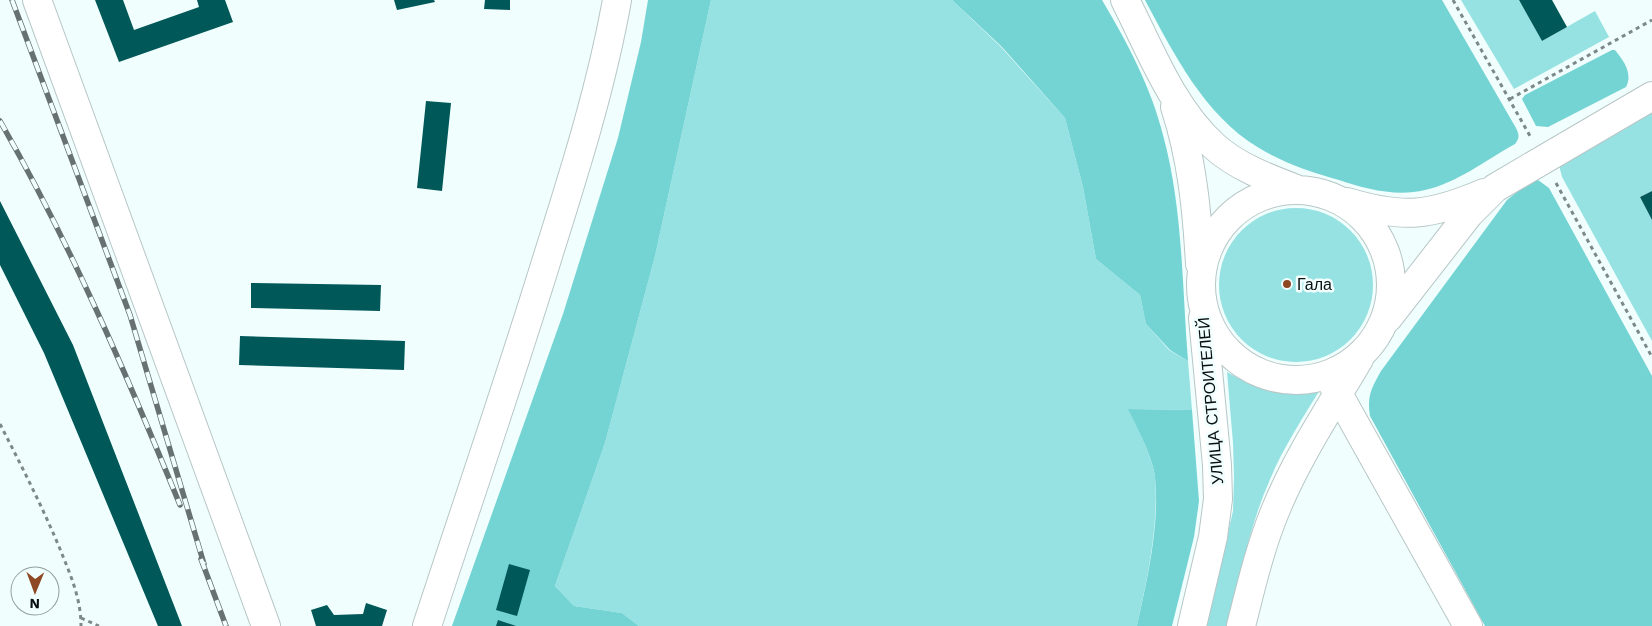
<svg xmlns="http://www.w3.org/2000/svg" width="1652" height="626" font-family="'Work Sans',sans-serif">
	<rect width="100%" height="100%" fill="#f0fefe"/>
	<!-- green -->
	<path fill="#96e2e2" d="M711 0H952L1001 47 1065 118 1083 187 1096 259 1140 295 1146 324 1169 350 1188 361 1192 410 1129 409C1137 427 1153 459 1155 477 1159 527 1147 578 1137 626H639L622 613 574 606 555 586 605 443 655 256Z
		M1461 0H1519L1542 41 1595 11 1609 37 1514 89Z
		M1649 112 1652 114V191L1640 197 1652 220V341L1562 177 1559 165Z
		M1219 285a77 77 0 1 1 154 0a77 77 0 1 1-154 0Z
		M1227 372C1259 391 1284 394 1321 388 1303 418 1282 449 1269 482 1249 527 1240 578 1228 626H1206L1233 511 1234 477 1233 443Z"/>
	<!-- forest -->
	<path fill="#74d3d3" d="M648 0H711L655 256 605 443 555 586 574 606 622 613 639 626H452L563 314 618 138 641 42Z
		M952 0H1102C1127 42 1151 87 1163 135 1183 208 1182 286 1188 361L1170 350 1146 324 1140 295 1096 259 1083 187 1065 118 1002 47Z
		M1145 0H1442L1516 128C1519 134 1520 138 1515 144 1486 160 1457 183 1425 190 1396 197 1366 189 1339 180 1311 172 1284 163 1259 148 1204 115 1174 54 1145 0Z
		M1612 50H1615C1624 61 1633 74 1626 87L1548 127 1536 126 1522 99 1525 95Z
		M1538 180 1549 188 1652 376V626H1485L1370 416C1367 396 1371 389 1381 371L1507 200 1527 184Z
		M1128 409 1192 410 1199 501 1194 537 1172 626H1137C1147 579 1160 526 1155 477 1153 458 1137 427 1128 409Z"/>
	<!-- building -->
	<path fill="#005859" d="M95 0H123L134 30 199 7 197 0H225L233 22 119 62Z
		M394 0H434L435 2 397 10Z
		M485 0H510V10L484 9Z
		M1519 0H1552L1567 27 1542 41Z
		M426 101 451 103 442 191 417 188Z
		M1652 191V220L1640 197Z
		M0 201 73 345 182 626H158L44 353 0 265Z
		M251 283 381 285 380 311 251 308Z
		M240 336 405 341 404 370 239 365Z
		M509 564 530 570 517 616 496 610Z
		M366 603 387 610 382 626H316L311 610 327 605 334 615 363 614Z
		M498 620 516 626H496Z"/>
	<g fill="none" stroke-linecap="round" stroke-linejoin="round">
		<!-- minor casing -->
		<g stroke="#b8c6c6" stroke-width="30">
			<path id="minor" d="M37 0 266 626
				M1125 0C1150 49 1172 108 1214 146 1237 167 1270 179 1299 190
				M1175 107C1192 158 1197 211 1200 264
				M1201 285a95 95 0 1 1 190 0a95 95 0 1 1-190 0Z
				M1347 202C1404 219 1430 216 1484 193
				M1388 318 1469 214 1495 188 1652 96
				M1331 381 1468 626
				M427 626C467 504 509 382 547 259 574 173 601 89 617 0
				M1192 626 1213 537 1218 499 1217 465 1203 318
				M1241 626C1251 587 1260 547 1276 509 1298 456 1330 408 1359 359"/>
		</g>
		<!-- path -->
		<path stroke="#7e8888" stroke-width="3" stroke-dasharray="4 4" stroke-linecap="butt" d="M1453 0 1530 136
			M1510 99 1652 20
			M1556 183 1652 357
			M0 424C21 465 42 506 60 549 70 574 81 598 81 626
			M81 618 99 626"/>
		<!-- minor -->
		<use href="#minor" stroke="#fff" stroke-width="28"/>
		<!-- rail casing -->
		<g stroke="#687171" stroke-width="5.5">
			<path id="rail" d="M12 0 130 315 204 564
				M0 121C71 245 126 373 180 505
				M201 559 226 626"/>
		</g>
		<!-- rail -->
		<use href="#rail" stroke="#f0fefe" stroke-width="4" stroke-dasharray="11" stroke-linecap="butt"/>
	</g>
	<!-- markers -->
	<circle fill="#8f4824" stroke="#f0fefe" stroke-width="2" cx="1287" cy="284" r="5"/>
	<g text-anchor="middle" stroke-width="5" stroke-linejoin="round" paint-order="stroke">
		<!-- poi labels -->
		<g font-size="16" fill="#0a0f0f" stroke="#f0fefe" text-anchor="start">
			<text x="1297" y="290">Гала</text>
		</g>
		<!-- street labels -->
		<g font-size="16" fill="#0a0f0f" stroke="#f0fefe">
			<text transform="translate(1210 401) rotate(-95)" y="6">УЛИЦА СТРОИТЕЛЕЙ</text>
		</g>
	</g>
	<!-- north arrow -->
	<g transform="translate(35 591) rotate(181)"><circle r="24" fill="#f0fefe" stroke="#949e9e"/>
	<path d="M0-4L9 19L0 12L-9 19Z" fill="#8f4824"/>
	<text y="-8" font-size="14" font-weight="bold" text-anchor="middle" fill="#0a0f0f">N</text>
	</g>
</svg>
